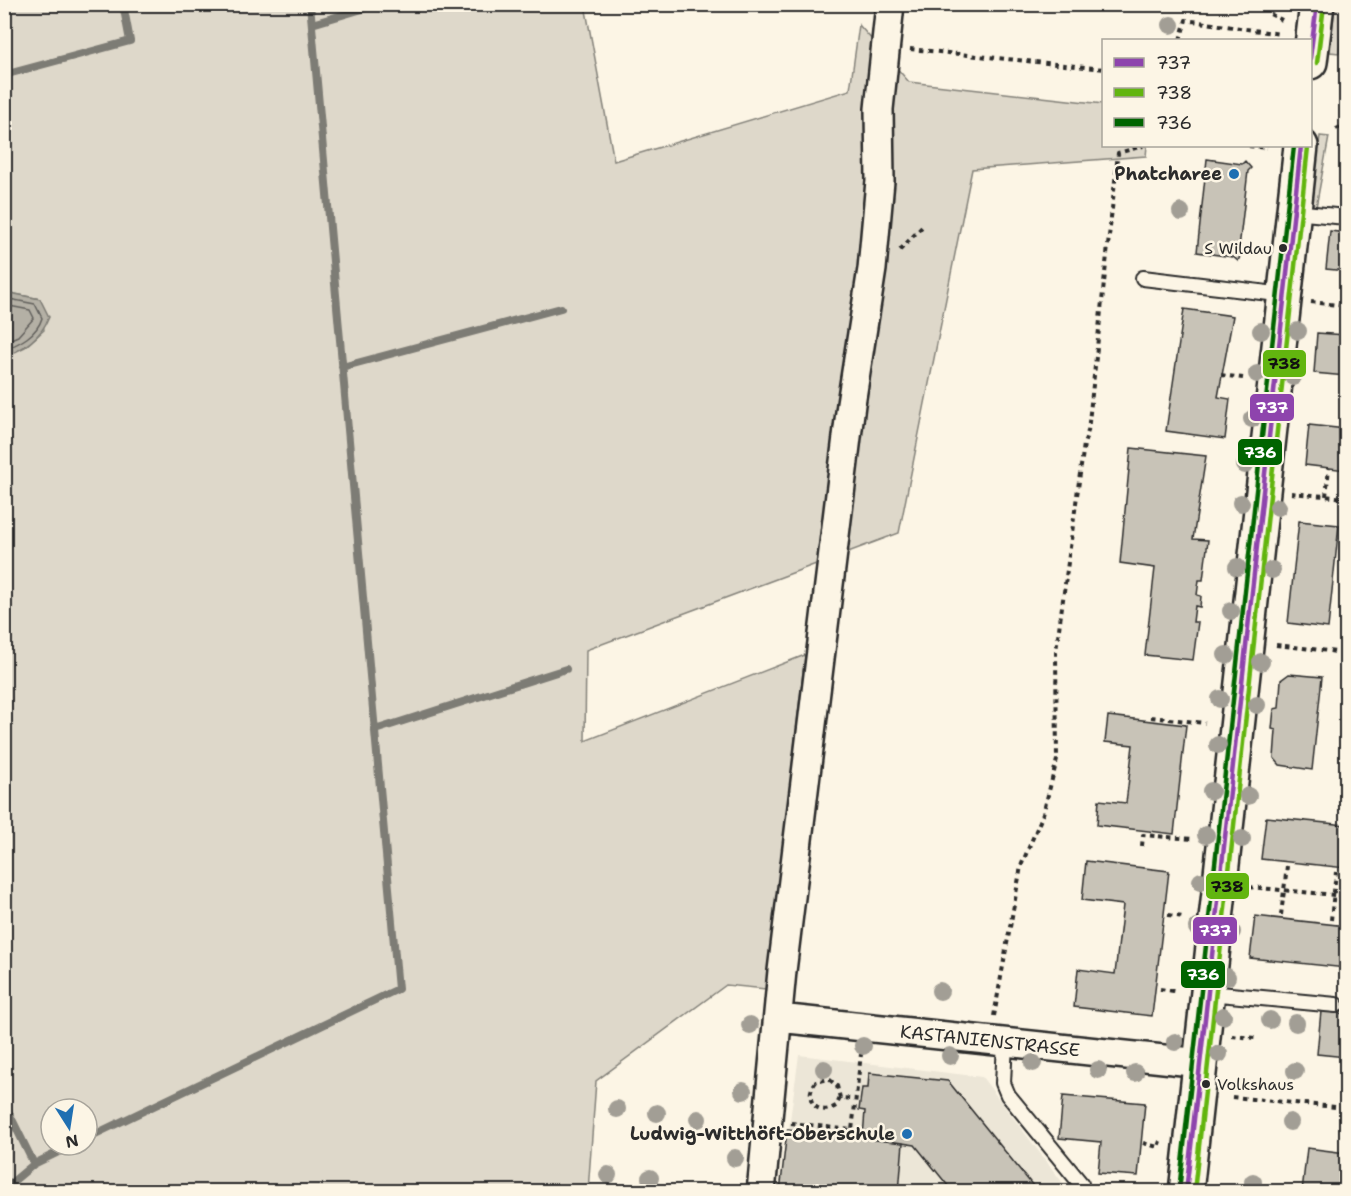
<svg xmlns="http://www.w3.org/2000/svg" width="1351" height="1196" font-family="'Shantell Sans',sans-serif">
	<rect width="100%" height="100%" fill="#fcf5e5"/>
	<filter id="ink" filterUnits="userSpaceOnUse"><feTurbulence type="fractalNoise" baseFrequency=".0167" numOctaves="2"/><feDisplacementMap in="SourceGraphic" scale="12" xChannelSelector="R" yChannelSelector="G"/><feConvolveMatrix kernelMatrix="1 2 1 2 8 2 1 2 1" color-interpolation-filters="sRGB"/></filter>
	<g filter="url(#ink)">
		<!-- built -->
		<path fill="#ece6d7" d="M799 1055 982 1077 1069 1191 780 1192Z"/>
		<!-- green -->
		<path fill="#ded8ca" stroke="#84827a" stroke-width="1.5" fill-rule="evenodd" d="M5 5H585L614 161 850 90 859 25 909 82 1103 104 1104 146H1147L1146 156 972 169 899 533 586 650 585 741 805 655 766 989 726 985 596 1081 588 1191H5L4 357 25 347 44 330 40 299 5 292ZM51 1109H87V1145H51Z
			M1335 5H1344L1339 53 1330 52Z
			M1320 136 1329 137 1316 207 1311 206Z"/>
		<!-- water -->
		<path fill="#b4b0a5" stroke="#7d7b74" stroke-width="1.5" d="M5 292 40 299 49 317C41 338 24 348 5 357Z"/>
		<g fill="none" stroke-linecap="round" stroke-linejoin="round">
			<!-- shore -->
			<path stroke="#62605c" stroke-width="1.5" d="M4 298 35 304 42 318C37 335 20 343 4 350
				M4 305 30 310 34 318 18 336 4 342"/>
			<!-- stream -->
			<path stroke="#7d7b74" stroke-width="8" d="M312 24 379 4
				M4 75 130 41 123 4
				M342 367 561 308
				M375 730 566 669
				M4 1103 34 1164
				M87 1138 398 989 310 4
				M4 1189 34 1164 73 1145"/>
		</g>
		<!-- building -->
		<path fill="#c8c3b7" stroke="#2b2b2b" stroke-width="1.5" d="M1207 159 1242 164 1245 161 1251 168 1248 171 1239 248 1242 252 1238 261 1233 257 1197 252Z
			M1330 231 1346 233V271L1326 269Z
			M1184 309 1233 316 1218 397 1230 399 1225 439 1166 431Z
			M1317 333 1346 335V376L1314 373Z
			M1309 425 1346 429V470L1305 465Z
			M1131 448 1206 456 1193 539 1208 540 1203 580H1199L1197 595 1201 596 1200 607 1195 606 1193 622H1198L1193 660 1145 655 1155 568 1120 563Z
			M1299 521 1339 525 1328 628 1288 623Z
			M1289 674 1322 677 1312 770 1280 765 1274 758 1276 730 1272 729 1274 709 1279 708 1281 680Z
			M1108 716 1186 725 1174 834 1097 825 1099 800 1126 803 1133 745 1105 742Z
			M1266 817 1346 825V868L1261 859Z
			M1086 861 1169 871 1152 1016 1074 1007 1078 969 1115 974 1123 905 1082 900Z
			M1255 916 1346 926V968L1250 958Z
			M1321 1011 1346 1014V1057L1317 1054Z
			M869 1073 948 1081 1038 1192H953L915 1145 863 1137 865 1111 859 1110 862 1088H868Z
			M1063 1096 1145 1103 1138 1176 1098 1173 1101 1142 1059 1138Z
			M787 1130 903 1143 899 1192H780Z
			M1307 1148 1346 1153V1192L1302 1191Z"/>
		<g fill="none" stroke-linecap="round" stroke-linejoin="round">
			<!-- service casing -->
			<g stroke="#2b2b2b" stroke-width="18">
				<path id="service" d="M1294 212 1346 217
					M1143 278 1285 295
					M1209 993 1336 1005
					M1005 1043 1003 1083 1008 1095 1081 1184"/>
			</g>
			<!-- minor casing -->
			<g stroke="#2b2b2b" stroke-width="32">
				<path id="minor" d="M779 1018 1201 1063
					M761 1192 782 971 851 404 872 269 880 181 879 109 890 4"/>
			</g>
			<!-- secondary casing -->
			<g stroke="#2b2b2b" stroke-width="38">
				<path id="secondary" d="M1310 62 1317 4
					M1186 1192 1301 146"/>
			</g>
			<!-- path -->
			<path stroke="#2b2b2b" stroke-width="4" stroke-dasharray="4.5 4.5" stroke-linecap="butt" d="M1265 7 1270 14 1282 20
				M1180 40 1186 20 1280 34
				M910 49 1104 69
				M1345 53H1346
				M1336 129 1346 125
				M1249 146 1267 148
				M900 250 922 227
				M1311 302 1346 306
				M1345 331 1346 316
				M1221 375 1243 378
				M1291 493 1346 498
				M1326 496 1329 468
				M1276 645 1346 653
				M1151 717 1205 723
				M1142 846 1143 835 1192 839
				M1249 887 1346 896
				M1168 915 1184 917
				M1281 915 1287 866
				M1331 920 1336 872
				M1160 989 1174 991
				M994 1016 1021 866 1043 814 1057 760 1056 651 1084 444 1088 431 1118 153 1143 146
				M1232 1036 1255 1038
				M1232 1097 1346 1108
				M840 1098 836 1106C817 1118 802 1098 816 1082L829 1079 837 1086 840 1098 856 1099
				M791 1123 852 1130 861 1054
				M1143 1143 1158 1147 1160 1141"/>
			<!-- service -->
			<use href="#service" stroke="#fcf5e5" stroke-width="14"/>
			<!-- minor -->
			<use href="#minor" stroke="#fcf5e5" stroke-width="27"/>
			<!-- secondary -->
			<use href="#secondary" stroke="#fcf5e5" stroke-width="33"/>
			<!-- bus-1 casing -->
			<g stroke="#fcf5e5" stroke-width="9">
				<path id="bus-1" d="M1310 58 1317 4
					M1186 1192 1301 146"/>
			</g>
			<!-- bus-2 casing -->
			<g stroke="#fcf5e5" stroke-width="9">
				<path id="bus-2" d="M1317 63 1324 5
					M1194 1192 1308 147"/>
			</g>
			<!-- bus-3 casing -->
			<g stroke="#fcf5e5" stroke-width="9">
				<path id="bus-3" d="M1179 1191 1294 146"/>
			</g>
			<!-- bus-1 -->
			<use href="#bus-1" stroke="#8e44ad" stroke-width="4.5"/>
			<!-- bus-2 -->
			<use href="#bus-2" stroke="#62b50f" stroke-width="4.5"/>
			<!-- bus-3 -->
			<use href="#bus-3" stroke="#006400" stroke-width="4.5"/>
		</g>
		<!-- trees -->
		<g fill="#a29e95">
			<circle cx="1171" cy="25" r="9"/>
			<circle cx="1181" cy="212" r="9"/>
			<circle cx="1261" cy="331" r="9"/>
			<circle cx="1298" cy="331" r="9"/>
			<circle cx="1257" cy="374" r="9"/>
			<circle cx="1293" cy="377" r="9"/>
			<circle cx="1252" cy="419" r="9"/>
			<circle cx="1245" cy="465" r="9"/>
			<circle cx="1241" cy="503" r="9"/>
			<circle cx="1278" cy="507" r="9"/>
			<circle cx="1237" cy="567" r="9"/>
			<circle cx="1272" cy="570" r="9"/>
			<circle cx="1231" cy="611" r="9"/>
			<circle cx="1226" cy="655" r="9"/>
			<circle cx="1261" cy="662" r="9"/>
			<circle cx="1220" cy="699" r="9"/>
			<circle cx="1257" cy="705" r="9"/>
			<circle cx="1218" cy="745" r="9"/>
			<circle cx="1211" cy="791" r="9"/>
			<circle cx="1248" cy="796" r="9"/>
			<circle cx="1206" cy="835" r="9"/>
			<circle cx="1242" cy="839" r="9"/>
			<circle cx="1201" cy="881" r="9"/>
			<circle cx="1197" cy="928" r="9"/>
			<circle cx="1232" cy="932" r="9"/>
			<circle cx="1192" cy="972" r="9"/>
			<circle cx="1227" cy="977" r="9"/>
			<circle cx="940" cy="991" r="9"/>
			<circle cx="1223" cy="1016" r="9"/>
			<circle cx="1270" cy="1020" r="9"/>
			<circle cx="1296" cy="1023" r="9"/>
			<circle cx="750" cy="1025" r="9"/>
			<circle cx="1175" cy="1042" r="9"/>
			<circle cx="863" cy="1046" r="9"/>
			<circle cx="1219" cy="1054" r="9"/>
			<circle cx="950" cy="1056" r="9"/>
			<circle cx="1033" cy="1063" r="9"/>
			<circle cx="824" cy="1069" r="9"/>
			<circle cx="1098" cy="1070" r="9"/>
			<circle cx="1295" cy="1071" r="9"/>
			<circle cx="1135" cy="1073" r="9"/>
			<circle cx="743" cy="1091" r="9"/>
			<circle cx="617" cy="1109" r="9"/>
			<circle cx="657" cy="1113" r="9"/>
			<circle cx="698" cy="1119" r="9"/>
			<circle cx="1290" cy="1122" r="9"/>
			<circle cx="735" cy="1158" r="9"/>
			<circle cx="608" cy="1175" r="9"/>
			<circle cx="650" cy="1178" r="9"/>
			<circle cx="1253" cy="1182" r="9"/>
		</g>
	</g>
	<!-- markers -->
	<g fill="#1f6fb2" stroke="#fcf5e5" stroke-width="2">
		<circle cx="1234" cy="174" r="6"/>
		<circle cx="907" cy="1134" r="6"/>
	</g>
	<g fill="#2b2b2b" stroke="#fcf5e5" stroke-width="2">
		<circle cx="1283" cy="248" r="5"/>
		<circle cx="1206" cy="1084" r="5"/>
	</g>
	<g text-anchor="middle" stroke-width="5" stroke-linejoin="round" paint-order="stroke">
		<!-- bus labels -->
		<g font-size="16" fill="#2b2b2b" stroke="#fcf5e5" text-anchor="end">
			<text x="1272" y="254">S Wildau</text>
			<text x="1217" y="1090" text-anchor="start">Volkshaus</text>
		</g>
		<!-- poi labels -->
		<g font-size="18" font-weight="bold" fill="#2b2b2b" stroke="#fcf5e5" text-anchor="end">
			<text x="1222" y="180">Phatcharee</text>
			<text x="895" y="1140">Ludwig-Witthöft-Oberschule</text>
		</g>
		<!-- street labels -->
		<g font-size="18" fill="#2b2b2b" stroke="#fcf5e5">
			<text transform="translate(990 1041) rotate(6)" y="6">KASTANIENSTRASSE</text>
		</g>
	</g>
	<g stroke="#fcf5e5" stroke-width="2">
		<rect x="1262" y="349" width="45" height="29" rx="6" fill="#62b50f"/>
		<rect x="1249" y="393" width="46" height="29" rx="6" fill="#8e44ad"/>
		<rect x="1237" y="438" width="46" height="28" rx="6" fill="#006400"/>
		<rect x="1205" y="872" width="45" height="28" rx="6" fill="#62b50f"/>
		<rect x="1192" y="916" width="46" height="29" rx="6" fill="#8e44ad"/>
		<rect x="1180" y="960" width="46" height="29" rx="6" fill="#006400"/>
	</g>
	<g font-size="16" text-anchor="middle" font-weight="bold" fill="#fff">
		<text x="1272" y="413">737</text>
		<text x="1260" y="458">736</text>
		<text x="1215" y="936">737</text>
		<text x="1203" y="980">736</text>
	</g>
	<g font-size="16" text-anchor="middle" font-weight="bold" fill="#111">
		<text x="1284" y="369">738</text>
		<text x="1227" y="892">738</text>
	</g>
	<!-- margin -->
	<rect width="1351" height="1196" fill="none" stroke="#fcf5e5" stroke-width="24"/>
	<rect x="12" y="12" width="1327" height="1172" fill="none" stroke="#2b2b2b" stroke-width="2" filter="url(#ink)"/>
	<!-- legend -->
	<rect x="1102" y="39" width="210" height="108" fill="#fcf5e5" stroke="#a8a49b" stroke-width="1.5"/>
	<rect x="1114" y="58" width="30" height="9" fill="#8e44ad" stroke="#a8a49b" stroke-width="1.5"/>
	<text x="1156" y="69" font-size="18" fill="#2b2b2b">737</text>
	<rect x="1114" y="88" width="30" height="9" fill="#62b50f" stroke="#a8a49b" stroke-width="1.5"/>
	<text x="1156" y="99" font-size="18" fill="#2b2b2b">738</text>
	<rect x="1114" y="118" width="30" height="9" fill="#006400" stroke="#a8a49b" stroke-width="1.5"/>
	<text x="1156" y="129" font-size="18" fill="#2b2b2b">736</text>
	<!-- north arrow -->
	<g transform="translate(69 1127) rotate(168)"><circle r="28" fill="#fcf5e5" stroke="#a8a49b" stroke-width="1.5"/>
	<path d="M0-4.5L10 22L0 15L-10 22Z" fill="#1f6fb2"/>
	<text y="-9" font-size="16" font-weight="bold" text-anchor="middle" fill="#2b2b2b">N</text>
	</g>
</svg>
